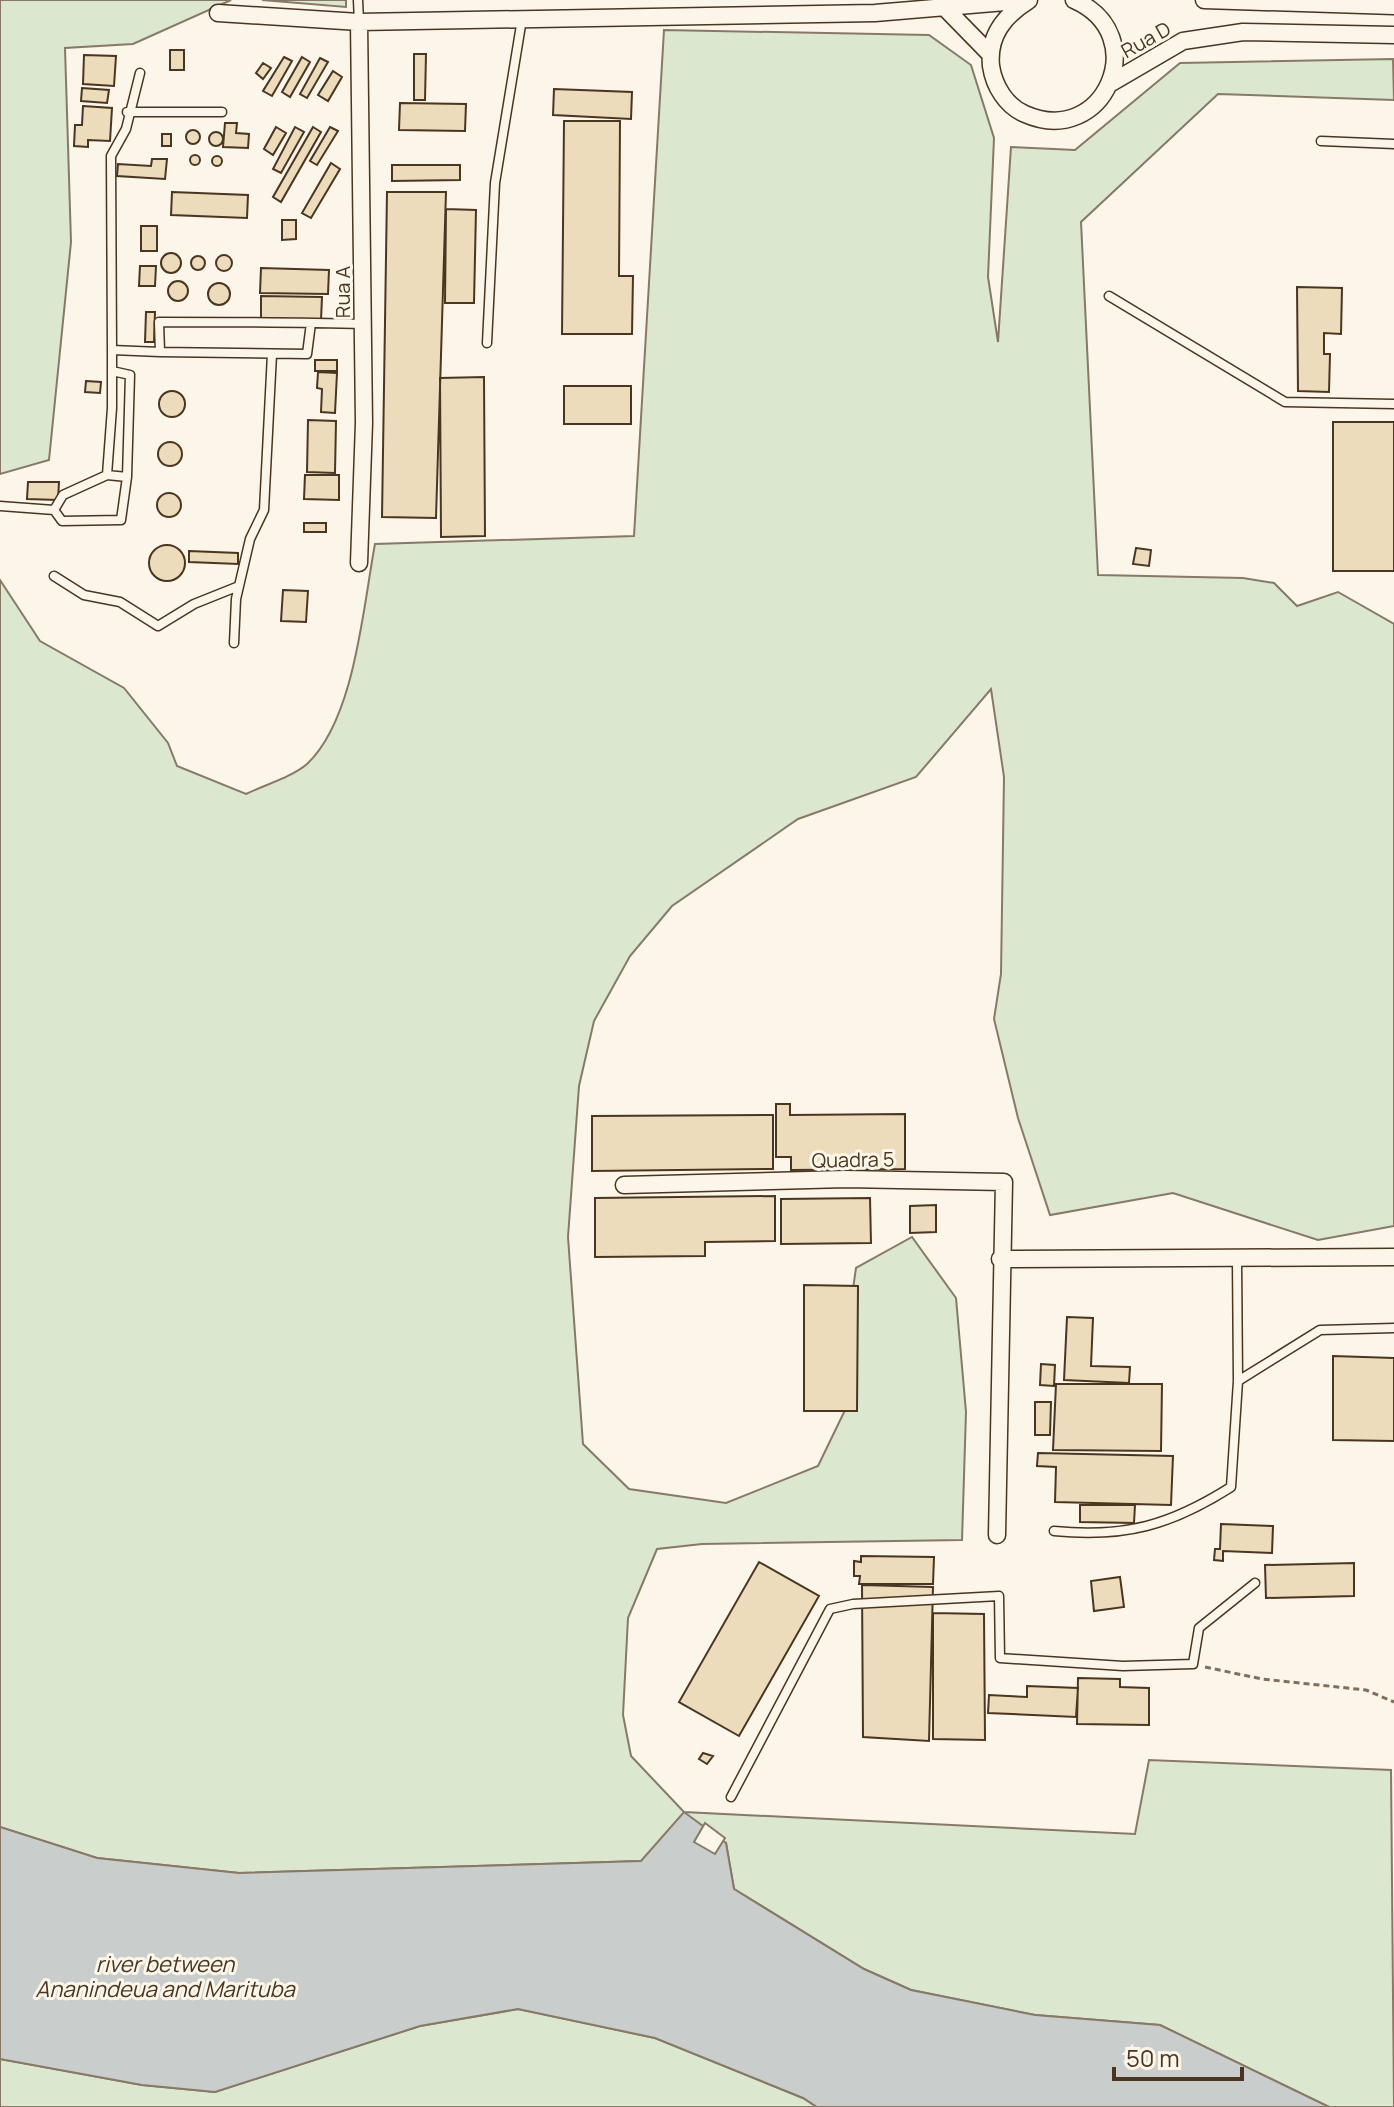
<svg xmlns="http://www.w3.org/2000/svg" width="1394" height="2107" font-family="Manrope,sans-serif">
	<rect width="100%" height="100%" fill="#fbf6e9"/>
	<!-- green -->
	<path fill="#dce7d0" stroke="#887966" stroke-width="2" d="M0 0H231L133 44 65 48 71 242 49 460 0 474Z
		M262 0H346V7Z
		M664 30 929 35 971 65 994 138 988 277 998 342 1011 147 1075 150 1180 63 1393 59 1394 100 1218 94 1081 222 1098 575 1243 578 1274 583 1297 606 1338 592 1394 624V1226L1318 1240 1173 1193 1050 1215 1018 1118 994 1019 1001 974 1004 777 991 689 916 777 798 819 672 906 630 956 594 1021 579 1086 568 1237 583 1444 629 1489 726 1503 818 1466 847 1406 844 1351 856 1268 912 1237 956 1298 966 1412 962 1540 702 1544 657 1549 628 1618 623 1715 631 1756 684 1812 1135 1834 1149 1760 1391 1770 1394 2107H1329L1160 2025 1035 2015 911 1990 864 1969 734 1889 726 1843 641 1861 239 1873 97 1858 0 1827V580L40 641 124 688 168 743 177 766 246 794C264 785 292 777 307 764 355 719 363 607 375 544L634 536Z
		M518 2009 655 2038 803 2098 817 2107H0V2059L142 2085 215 2092 420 2026Z"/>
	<!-- water -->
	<path fill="#c9cecd" stroke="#887966" stroke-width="2" d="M684 1812 726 1843 734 1889 864 1969 911 1990 1035 2015 1160 2025 1329 2107H817L803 2098 655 2038 518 2009 420 2026 215 2092 142 2085 0 2059V1827L97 1858 239 1873 641 1861Z"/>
	<!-- pier -->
	<path fill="#fbf6e9" stroke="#887966" stroke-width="2" d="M705 1823 725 1838 715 1854 694 1842Z"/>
	<!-- building -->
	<path fill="#ecdcbc" stroke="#4a3520" stroke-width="2" d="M170 50H184V70H170Z
		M414 54H426L425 100H414Z
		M84 55 116 56 114 86 83 84Z
		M284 57 292 61 272 96 263 91Z
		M302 57 310 62 290 97 282 92Z
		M320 58 328 62 307 98 300 94Z
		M263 63 271 68 263 79 256 73Z
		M333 71 342 77 328 101 318 95Z
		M82 88 109 90 107 103 81 101Z
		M554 89 632 92 631 119 553 115Z
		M400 103 466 104 465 131 399 130Z
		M83 106 112 108 110 141 88 140V147L74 146 75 125H82Z
		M564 121H620L619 276H633L632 334H562Z
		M225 123H237L236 133 249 134 248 148 223 147Z
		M276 127 286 133 273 155 264 149Z
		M295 127 304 132 281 173 273 169Z
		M313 127 321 132 281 202 273 197Z
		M330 127 338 131 317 165 310 161Z
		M186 137a7 7 0 1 1 14 0a7 7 0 1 1-14 0Z
		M209 139a7 7 0 1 1 14 0a7 7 0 1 1-14 0Z
		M162 134H171V146H162Z
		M190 160a5 5 0 1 1 10 0a5 5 0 1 1-10 0Z
		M212 161a5 5 0 1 1 10 0a5 5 0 1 1-10 0Z
		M152 159H167L165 179 117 176 118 164 151 166Z
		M331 163 340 169 311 218 302 213Z
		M392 165H460V180L392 181Z
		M172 192 248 195 247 218 171 215Z
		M387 192H446L436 518 382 517Z
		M446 209 476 210 474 303H445Z
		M282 220H296V239L282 240Z
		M141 226H157V251H141Z
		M161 263a10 10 0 1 1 20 0a10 10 0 1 1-20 0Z
		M216 263a8 8 0 1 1 16 0a8 8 0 1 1-16 0Z
		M191 263a7 7 0 1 1 14 0a7 7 0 1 1-14 0Z
		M140 266H156L155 286H139Z
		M261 268 329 270 328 294 260 293Z
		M168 291a10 10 0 1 1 20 0a10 10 0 1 1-20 0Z
		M208 294a11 11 0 1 1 22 0a11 11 0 1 1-22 0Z
		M1297 287 1342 288 1341 334 1324 333V354H1330L1329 392 1298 391Z
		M261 296 322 297 321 320 261 318Z
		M146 312H155L154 342H145Z
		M315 360H337V371H315Z
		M318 372 337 373 335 413 321 412 322 389 317 388Z
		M484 377 485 536 441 537 440 378Z
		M86 381 101 382 100 393 85 392Z
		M564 386H631V424H564Z
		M159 404a13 13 0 1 1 26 0a13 13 0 1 1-26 0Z
		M308 420 336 421 335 473 307 472Z
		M1333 422H1394V571H1333Z
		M158 454a12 12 0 1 1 24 0a12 12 0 1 1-24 0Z
		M305 475H339V500L304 499Z
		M28 482H59L58 500 27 499Z
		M157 505a12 12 0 1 1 24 0a12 12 0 1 1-24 0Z
		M304 523H326V532H304Z
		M149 563a18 18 0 1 1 36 0a18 18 0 1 1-36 0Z
		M1136 548 1151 550 1149 566 1133 564Z
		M189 551 238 553V564L189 562Z
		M283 590 308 591 306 622 281 621Z
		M776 1104H790V1115L905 1114V1169L791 1170V1157H776Z
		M773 1115V1169L592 1171V1116Z
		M775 1196V1241L705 1242V1256L595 1257V1198Z
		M870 1198 871 1243 781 1244V1199Z
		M936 1205V1232L910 1233V1206Z
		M804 1285 858 1286 857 1411H804Z
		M1067 1317 1093 1318 1091 1366 1130 1367 1129 1383 1064 1380Z
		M1333 1356 1394 1358V1441L1333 1440Z
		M1041 1364 1055 1365 1054 1386 1040 1385Z
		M1056 1384H1162L1161 1451 1053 1450Z
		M1035 1402H1051L1050 1435H1035Z
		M1038 1453 1173 1456 1171 1505 1055 1502 1056 1467 1037 1466Z
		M1080 1505H1135L1134 1523 1080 1522Z
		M1221 1524 1273 1526 1272 1553 1223 1551V1561L1214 1560 1215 1549H1220Z
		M861 1556 934 1557 933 1584H859L860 1576H854V1561L861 1562Z
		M759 1562 819 1596 739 1736 679 1702Z
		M1354 1563V1596L1266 1598 1265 1565Z
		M1120 1577 1124 1607 1094 1611 1091 1581Z
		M862 1585 933 1587 929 1741 863 1737Z
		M933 1613 984 1614 985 1740 933 1739Z
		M1078 1678 1120 1679V1687L1149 1688V1725L1077 1724Z
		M1027 1686 1078 1688 1076 1717 988 1713 989 1695 1027 1697Z
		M703 1753 713 1756 707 1764 699 1759Z"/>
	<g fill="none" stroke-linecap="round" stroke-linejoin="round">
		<!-- lane casing -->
		<g stroke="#4a3520" stroke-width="11">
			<path id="lane" d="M358 0 359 22
				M140 73 126 129 111 156 112 350 160 352
				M127 112H222
				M1321 141 1394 144
				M1109 296 1285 402 1394 404
				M311 323 307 354 160 352 159 322C227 322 295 322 364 324
				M487 343 495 183 522 19
				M112 350V408L107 475 127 477 130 375 112 371
				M0 506 54 510 63 495 107 475
				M54 510 62 521 121 520 127 477
				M54 576 84 595 120 602 158 626 194 604 239 586
				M234 643 236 599 250 539 264 510 272 354
				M1238 1381 1320 1330 1394 1328
				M1054 1531C1126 1538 1171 1525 1231 1487L1238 1381 1237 1259
				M731 1797 830 1609 853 1604 999 1596 1000 1658 1123 1666 1193 1664 1199 1628 1255 1583"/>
		</g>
		<!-- street casing -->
		<g stroke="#4a3520" stroke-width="19">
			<path id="street" d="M1204 0 1394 6
				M1028 1C1004 16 988 36 991 66 994 86 1006 106 1025 114 1104 149 1154 35 1074 0
				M946 9 990 54
				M218 13 359 22 875 13 1029 0
				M1111 83 1183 41 1243 32 1394 35
				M359 563 364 423 359 22
				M624 1185 846 1179 1004 1182 997 1535
				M1000 1259 1394 1257"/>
		</g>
		<!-- path -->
		<path stroke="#7f6f5c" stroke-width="3" stroke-dasharray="6 4" stroke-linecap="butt" d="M1205 1667 1262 1679 1366 1690 1394 1702"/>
		<!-- lane -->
		<use href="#lane" stroke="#fbf6e9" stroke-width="8"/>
		<!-- street -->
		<use href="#street" stroke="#fbf6e9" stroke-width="16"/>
	</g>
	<g text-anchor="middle" stroke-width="6" stroke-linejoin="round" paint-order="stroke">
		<!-- street labels -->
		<g font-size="20" fill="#4a3520" stroke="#fbf6e9">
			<text transform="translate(1146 40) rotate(-29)" y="7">Rua D</text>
			<text transform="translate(343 292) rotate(-90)" y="7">Rua A</text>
			<text transform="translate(853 1160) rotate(-1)" y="7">Quadra 5</text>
		</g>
		<!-- water labels -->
		<g font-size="22" font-style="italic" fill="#4a3520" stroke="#fbf6e9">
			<text x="165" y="1972">river between<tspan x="165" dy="25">Ananindeua and Marituba</tspan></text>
		</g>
	</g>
	<!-- scale -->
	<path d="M1114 2067v12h128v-12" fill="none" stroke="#4a3520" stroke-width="4"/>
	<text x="1126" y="2067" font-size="24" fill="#4a3520" stroke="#fbf6e9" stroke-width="6" paint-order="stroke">50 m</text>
</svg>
